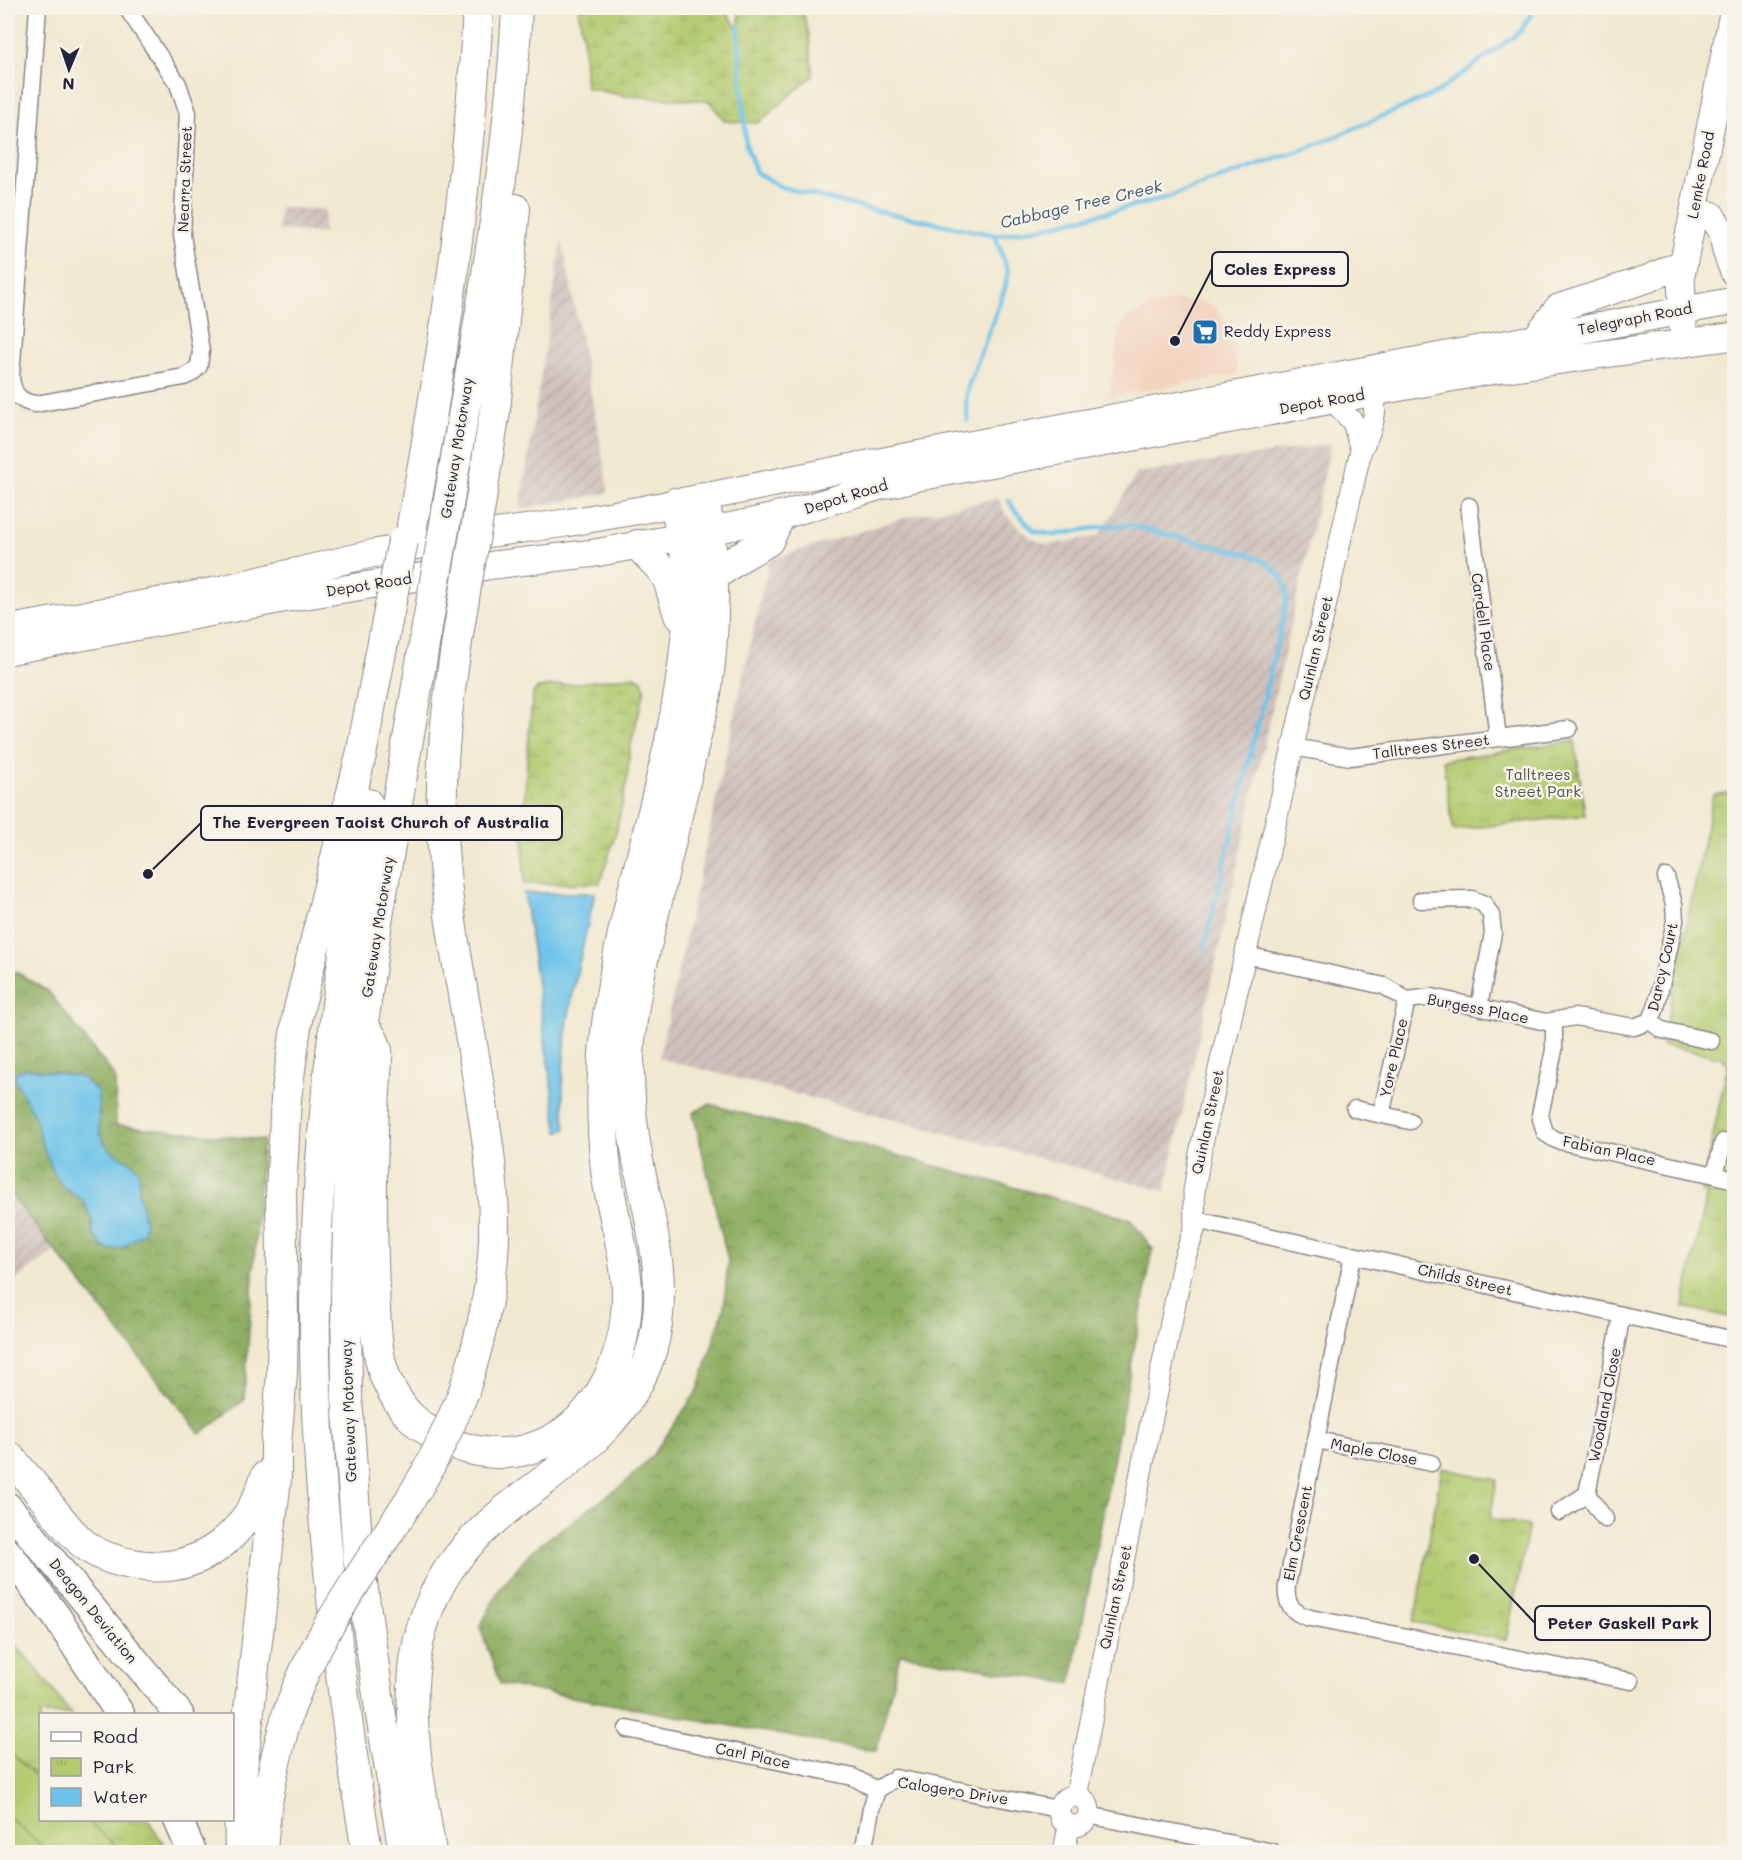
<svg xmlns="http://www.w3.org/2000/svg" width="1742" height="1860" font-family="Mali,sans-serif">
	<defs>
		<pattern id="industrial-furrows" width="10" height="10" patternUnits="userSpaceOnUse" patternTransform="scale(1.5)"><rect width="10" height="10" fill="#cfc0bb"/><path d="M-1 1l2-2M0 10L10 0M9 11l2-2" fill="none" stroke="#b1a5a2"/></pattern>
		<pattern id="forest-crowns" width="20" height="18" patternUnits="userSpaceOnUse" patternTransform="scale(1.5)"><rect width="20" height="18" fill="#8eae62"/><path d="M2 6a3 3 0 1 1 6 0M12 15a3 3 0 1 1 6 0" fill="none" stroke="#748d52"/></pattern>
		<pattern id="wetland-marsh" width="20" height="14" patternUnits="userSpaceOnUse" patternTransform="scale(1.5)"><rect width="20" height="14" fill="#b3ca6f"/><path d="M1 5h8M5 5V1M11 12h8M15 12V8" fill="none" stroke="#9aad61"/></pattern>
		<pattern id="park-tufts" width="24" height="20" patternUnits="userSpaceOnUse" patternTransform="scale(1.5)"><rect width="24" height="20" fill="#b3ca6f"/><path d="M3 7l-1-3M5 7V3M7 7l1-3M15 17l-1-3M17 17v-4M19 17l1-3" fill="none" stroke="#9aad61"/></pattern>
	</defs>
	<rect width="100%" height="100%" fill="#f7f3e8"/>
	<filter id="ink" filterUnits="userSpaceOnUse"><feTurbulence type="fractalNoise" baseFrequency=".0167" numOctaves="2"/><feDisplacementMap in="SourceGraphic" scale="12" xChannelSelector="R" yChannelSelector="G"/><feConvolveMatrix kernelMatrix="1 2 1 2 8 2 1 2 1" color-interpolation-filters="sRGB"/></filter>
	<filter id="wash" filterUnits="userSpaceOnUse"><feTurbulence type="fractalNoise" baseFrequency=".008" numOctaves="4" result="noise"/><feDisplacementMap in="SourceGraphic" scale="24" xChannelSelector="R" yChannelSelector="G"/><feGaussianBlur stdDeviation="1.35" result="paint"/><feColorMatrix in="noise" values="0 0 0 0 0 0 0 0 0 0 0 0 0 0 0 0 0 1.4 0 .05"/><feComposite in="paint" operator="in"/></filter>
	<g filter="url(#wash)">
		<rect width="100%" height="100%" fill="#f1e8d0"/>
		<!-- built -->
		<path fill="#f3d4bf" d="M1178 300 1204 303 1215 307 1229 327 1235 351 1238 374 1109 397 1119 331 1127 317 1150 307Z"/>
		<!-- industrial -->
		<path fill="url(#industrial-furrows)" d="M280 207 325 210 323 233 278 230Z
			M562 240 607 479 608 493 520 509Z
			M1331 444 1165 1191 659 1058 769 560 907 517 998 498 1005 514 1031 538 1047 545 1099 536 1137 473Z
			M8 1191 56 1250 16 1280 8 1299Z"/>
		<!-- forest -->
		<path fill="url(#forest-crowns)" stroke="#58684e" stroke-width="1.5" d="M8 967 49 992 115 1077 116 1125 263 1140 244 1400 200 1434 8 1191Z
			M709 1104 1130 1219 1153 1249 1071 1684 900 1654 876 1752 500 1684 480 1627 499 1590 531 1551 625 1483 652 1456 698 1390 724 1308 728 1260 693 1113Z"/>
		<!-- wetland -->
		<path fill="url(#wetland-marsh)" stroke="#6a7655" stroke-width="1.5" d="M578 8H723L739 30V8H802L809 35 813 76 758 123 725 121 709 101 626 96 586 88 583 36Z
			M635 676 642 680 645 689 630 748 627 781 616 832 600 883 524 884C522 820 526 757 533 693L538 688Z"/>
		<!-- park -->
		<path fill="url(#park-tufts)" stroke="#6a7655" stroke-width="1.5" d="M1575 741 1585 815 1453 830 1443 760Z
			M1734 792V1318L1683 1307 1707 1194 1701 1192 1728 1064 1721 1057 1662 1045 1713 795Z
			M1442 1468 1497 1480 1490 1518 1529 1526 1506 1640 1414 1622Z
			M8 1639 32 1663 71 1714H40V1820H148L169 1852H8Z"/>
		<!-- pitch -->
		<path fill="#b3ca6f" stroke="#6a7655" stroke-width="1.5" d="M8 1751 40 1780V1820H86L124 1852H49L8 1817Z"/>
		<!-- water -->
		<path fill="#6cc3e9" stroke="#477292" stroke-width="1.5" d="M524 893H595C578 969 554 1051 566 1129L558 1132Z
			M27 1068 76 1076 84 1079 98 1092 99 1129 103 1141 110 1150 134 1164 139 1172V1193L145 1224 143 1233 122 1248 109 1250 102 1246 93 1234 92 1220 83 1200 64 1188 54 1173 42 1144 36 1119 15 1080 16 1072Z"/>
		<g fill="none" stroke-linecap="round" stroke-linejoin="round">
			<!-- stream -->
			<path stroke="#6cc3e9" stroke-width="4.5" d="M738 27 746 145 756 172 781 187 872 210 995 235 1041 228 1162 199 1316 145 1436 93 1520 32 1535 8
				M968 421 966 401 968 387 1005 288 1008 272 995 235
				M1009 500 1013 508 1034 531 1054 535 1106 526 1128 525 1247 554 1266 562 1280 575 1287 590 1285 610 1204 949"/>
		</g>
	</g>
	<g filter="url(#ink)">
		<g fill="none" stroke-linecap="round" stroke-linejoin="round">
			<!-- minor casing -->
			<g stroke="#8a8586" stroke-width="19">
				<path id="minor" d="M38 8 11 376C12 393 19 402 36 404L184 377 192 373 199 366 201 351 182 235 188 113 178 84 127 8
					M1469 506 1498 738
					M1293 747 1350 757 1569 729
					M1421 900 1472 899 1484 904 1491 915 1493 933 1479 1007
					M1246 955 1384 986 1407 1000 1432 997 1546 1022 1575 1017 1634 1027 1650 1021
					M1650 1021 1656 1008 1675 921 1674 904 1666 877
					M1650 1021 1662 1030 1711 1041
					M1554 1022V1050L1540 1115 1545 1133 1556 1140 1564 1142 1715 1175
					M1355 1109 1410 1121
					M1381 1115 1407 1000
					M1723 1142 1715 1175 1734 1180
					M1196 1220 1734 1340
					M1353 1255 1287 1585C1285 1604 1292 1613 1310 1618L1631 1681
					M1317 1440 1431 1463
					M1587 1494 1622 1315
					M1559 1512 1587 1494 1605 1519
					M627 1729 853 1777 877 1790
					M1088 1815 1273 1852
					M863 1852 871 1809 877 1790 895 1778 1058 1809"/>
			</g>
			<!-- tertiary casing -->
			<g stroke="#8a8586" stroke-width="23">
				<path id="tertiary" d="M1332 400 1353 422 1361 450
					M1059 1811a15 15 0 1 1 30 0a15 15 0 1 1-30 0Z
					M1076 1796 1183 1263 1195 1227 1194 1191 1201 1148 1361 450C1371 431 1386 398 1361 385
					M1064 1852 1069 1826"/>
			</g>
			<!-- primary casing -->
			<g stroke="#8a8586" stroke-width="29">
				<path id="primary" d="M1711 215 1723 234 1726 251 1734 272
					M1683 328 1681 276 1734 8
					M1536 338 1558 308 1650 278 1683 263
					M8 629 215 591 375 553 463 537 566 523 646 509 858 466 1734 301
					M8 651 282 599 494 565 595 553 682 537 780 516 877 487 914 478 1466 375C1555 359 1645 349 1734 336"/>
			</g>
			<!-- trunk casing -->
			<g stroke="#8a8586" stroke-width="31">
				<path id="trunk" d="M8 1507 179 1714
					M8 1553 56 1616 120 1714
					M178 1820 192 1852"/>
			</g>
			<!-- motorway casing -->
			<g stroke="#8a8586" stroke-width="32">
				<path id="motorway" d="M480 506 495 410 515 209
					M447 512C474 345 509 177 517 8
					M413 544 412 525C444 355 469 181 478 8
					M638 545 660 568 668 579 679 615
					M714 576 740 557 768 541 780 516
					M464 598C449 687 436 774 444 864 451 940 468 1016 480 1092 488 1141 495 1190 494 1240 492 1292 480 1341 464 1391
					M363 1024C368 1032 376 1042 377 1051 378 1059 376 1067 376 1075 375 1095 373 1116 373 1136 371 1187 372 1239 374 1290 376 1320 375 1354 387 1381 392 1392 400 1405 408 1414 436 1443 481 1459 521 1451 593 1435 628 1361 627 1292 626 1251 611 1211 606 1170 601 1122 601 1072 607 1024 623 894 674 770 686 640 687 629 691 619 691 609 693 578 681 534 675 503
					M8 1456C21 1470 34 1485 46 1501 58 1516 70 1533 85 1545 99 1556 115 1561 132 1564 197 1577 247 1537 266 1476
					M240 1852 239 1796 276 1478V1444L282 1373 283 1313 281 1193 286 1098 298 1013 361 755 389 611
					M262 1852C265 1802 274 1761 288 1713
					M367 1852C342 1699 322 1545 316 1389 309 1194 334 996 368 804
					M404 1852 380 1709 358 1555 347 1397 346 1291 351 1139 363 1024 376 928 431 604
					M431 1852C416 1758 391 1655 449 1569 472 1535 508 1507 541 1483 587 1449 631 1411 650 1355 671 1290 651 1225 638 1161 632 1128 628 1094 629 1060 630 1003 646 947 659 892 674 826 690 760 706 694 716 626 716 565 704 497"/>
			</g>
			<!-- minor -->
			<use href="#minor" stroke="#fff" stroke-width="16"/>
			<!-- tertiary -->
			<use href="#tertiary" stroke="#fff" stroke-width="21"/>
			<!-- primary -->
			<use href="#primary" stroke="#fff" stroke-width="27"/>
			<!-- trunk -->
			<use href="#trunk" stroke="#fff" stroke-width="28"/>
			<!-- motorway -->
			<use href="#motorway" stroke="#fff" stroke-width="30"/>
			<!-- motorway-bridge casing -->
			<g stroke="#8a8586" stroke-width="32" stroke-linecap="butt">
				<path id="motorway-bridge" d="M464 598 480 506
					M431 604 447 512
					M389 611 403 541
					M288 1713C316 1631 366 1570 411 1498 433 1464 449 1428 464 1391"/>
			</g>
			<!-- motorway-bridge -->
			<use href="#motorway-bridge" stroke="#fff" stroke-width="30"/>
		</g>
	</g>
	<!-- icons -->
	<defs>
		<g id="supermarket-square" transform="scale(1.35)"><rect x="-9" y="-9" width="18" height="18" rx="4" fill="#1f6fb2" stroke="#f7f3e8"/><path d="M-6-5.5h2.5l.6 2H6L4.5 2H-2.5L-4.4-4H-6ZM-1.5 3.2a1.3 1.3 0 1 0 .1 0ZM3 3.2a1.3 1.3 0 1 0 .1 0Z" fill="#fff"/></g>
	</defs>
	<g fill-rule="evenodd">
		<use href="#supermarket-square" x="1205" y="332"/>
	</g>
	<g text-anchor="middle" stroke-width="5" stroke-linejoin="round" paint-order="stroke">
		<!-- street labels -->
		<g font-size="15" fill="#22223b" stroke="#f7f3e8">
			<text transform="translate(1701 175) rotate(-79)" y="5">Lemke Road</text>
			<text transform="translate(185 179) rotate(-88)" y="5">Nearra Street</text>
			<text transform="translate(1635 319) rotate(-11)" y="5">Telegraph Road</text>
			<text transform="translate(1322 402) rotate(-10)" y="5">Depot Road</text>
			<text transform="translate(457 448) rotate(-81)" y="5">Gateway Motorway</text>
			<text transform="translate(846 497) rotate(-17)" y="5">Depot Road</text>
			<text transform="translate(369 585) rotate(-9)" y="5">Depot Road</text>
			<text transform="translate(1483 622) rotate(82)" y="5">Cardell Place</text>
			<text transform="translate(1316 648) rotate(-77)" y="5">Quinlan Street</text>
			<text transform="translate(1431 747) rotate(-7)" y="5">Talltrees Street</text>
			<text transform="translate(378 927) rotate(-81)" y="5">Gateway Motorway</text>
			<text transform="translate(1663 967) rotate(-77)" y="5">Darcy Court</text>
			<text transform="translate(1478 1009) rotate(11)" y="5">Burgess Place</text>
			<text transform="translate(1394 1058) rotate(-77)" y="5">Yore Place</text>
			<text transform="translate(1208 1122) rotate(-78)" y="5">Quinlan Street</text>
			<text transform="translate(1609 1151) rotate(12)" y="5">Fabian Place</text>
			<text transform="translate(1465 1280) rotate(13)" y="5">Childs Street</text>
			<text transform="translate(1605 1405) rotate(-79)" y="5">Woodland Close</text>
			<text transform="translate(349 1411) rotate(-92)" y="5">Gateway Motorway</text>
			<text transform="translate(1374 1452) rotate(11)" y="5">Maple Close</text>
			<text transform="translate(1298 1533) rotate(-79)" y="5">Elm Crescent</text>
			<text transform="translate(1116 1597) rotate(-78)" y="5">Quinlan Street</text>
			<text transform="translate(93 1611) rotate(51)" y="5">Deagon Deviation</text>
			<text transform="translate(753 1756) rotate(12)" y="5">Carl Place</text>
			<text transform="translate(953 1791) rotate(9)" y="5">Calogero Drive</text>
		</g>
		<!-- poi labels -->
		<g font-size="15" fill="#22223b" stroke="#f7f3e8" text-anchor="start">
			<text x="1224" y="337">Reddy Express</text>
		</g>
		<!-- park labels -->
		<g font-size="15" fill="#4e544b" stroke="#f7f3e8">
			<text x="1538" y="780">Talltrees<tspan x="1538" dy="17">Street Park</tspan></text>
		</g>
		<!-- water labels -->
		<g font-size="16" font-style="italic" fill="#38526f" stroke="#f7f3e8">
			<text transform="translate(1081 204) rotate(-13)" y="6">Cabbage Tree Creek</text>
		</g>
	</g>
	<!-- callouts -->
	<path fill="none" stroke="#22223b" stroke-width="2" d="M1175 341L1212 269M148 874L201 823M1474 1559L1535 1623"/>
	<g fill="#22223b" stroke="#f7f3e8" stroke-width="2">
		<circle cx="1175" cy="341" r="6"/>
		<circle cx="148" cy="874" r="6"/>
		<circle cx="1474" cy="1559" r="6"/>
	</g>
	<g fill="#f7f3e8" stroke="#22223b" stroke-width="2">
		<rect x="1212" y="252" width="136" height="34" rx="6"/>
		<rect x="201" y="806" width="361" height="34" rx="6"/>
		<rect x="1535" y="1606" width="175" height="34" rx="6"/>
	</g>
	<g font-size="16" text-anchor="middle" font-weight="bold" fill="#22223b">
		<text x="1280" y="275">Coles Express</text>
		<text x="381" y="828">The Evergreen Taoist Church of Australia</text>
		<text x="1623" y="1629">Peter Gaskell Park</text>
	</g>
	<!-- margin -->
	<rect width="1742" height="1860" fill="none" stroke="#f7f3e8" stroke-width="30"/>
	<!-- legend -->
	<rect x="39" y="1713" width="195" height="108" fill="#f7f3e8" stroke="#a29fa3" stroke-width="1.5"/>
	<rect x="51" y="1732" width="30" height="9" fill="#ffffff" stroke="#a29fa3" stroke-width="1.5"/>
	<text x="93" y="1743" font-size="18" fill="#22223b">Road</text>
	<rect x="51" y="1758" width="30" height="18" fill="url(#park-tufts)" stroke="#a29fa3" stroke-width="1.5"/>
	<text x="93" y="1773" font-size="18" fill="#22223b">Park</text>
	<rect x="51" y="1788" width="30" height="18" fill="#6cc3e9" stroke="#a29fa3" stroke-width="1.5"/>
	<text x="93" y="1803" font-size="18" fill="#22223b">Water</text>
	<!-- north arrow -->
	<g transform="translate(69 69) rotate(182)" stroke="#f7f3e8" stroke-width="4.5" paint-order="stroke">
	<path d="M0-4.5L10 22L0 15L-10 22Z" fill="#22223b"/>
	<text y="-9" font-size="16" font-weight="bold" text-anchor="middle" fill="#22223b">N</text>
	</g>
</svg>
